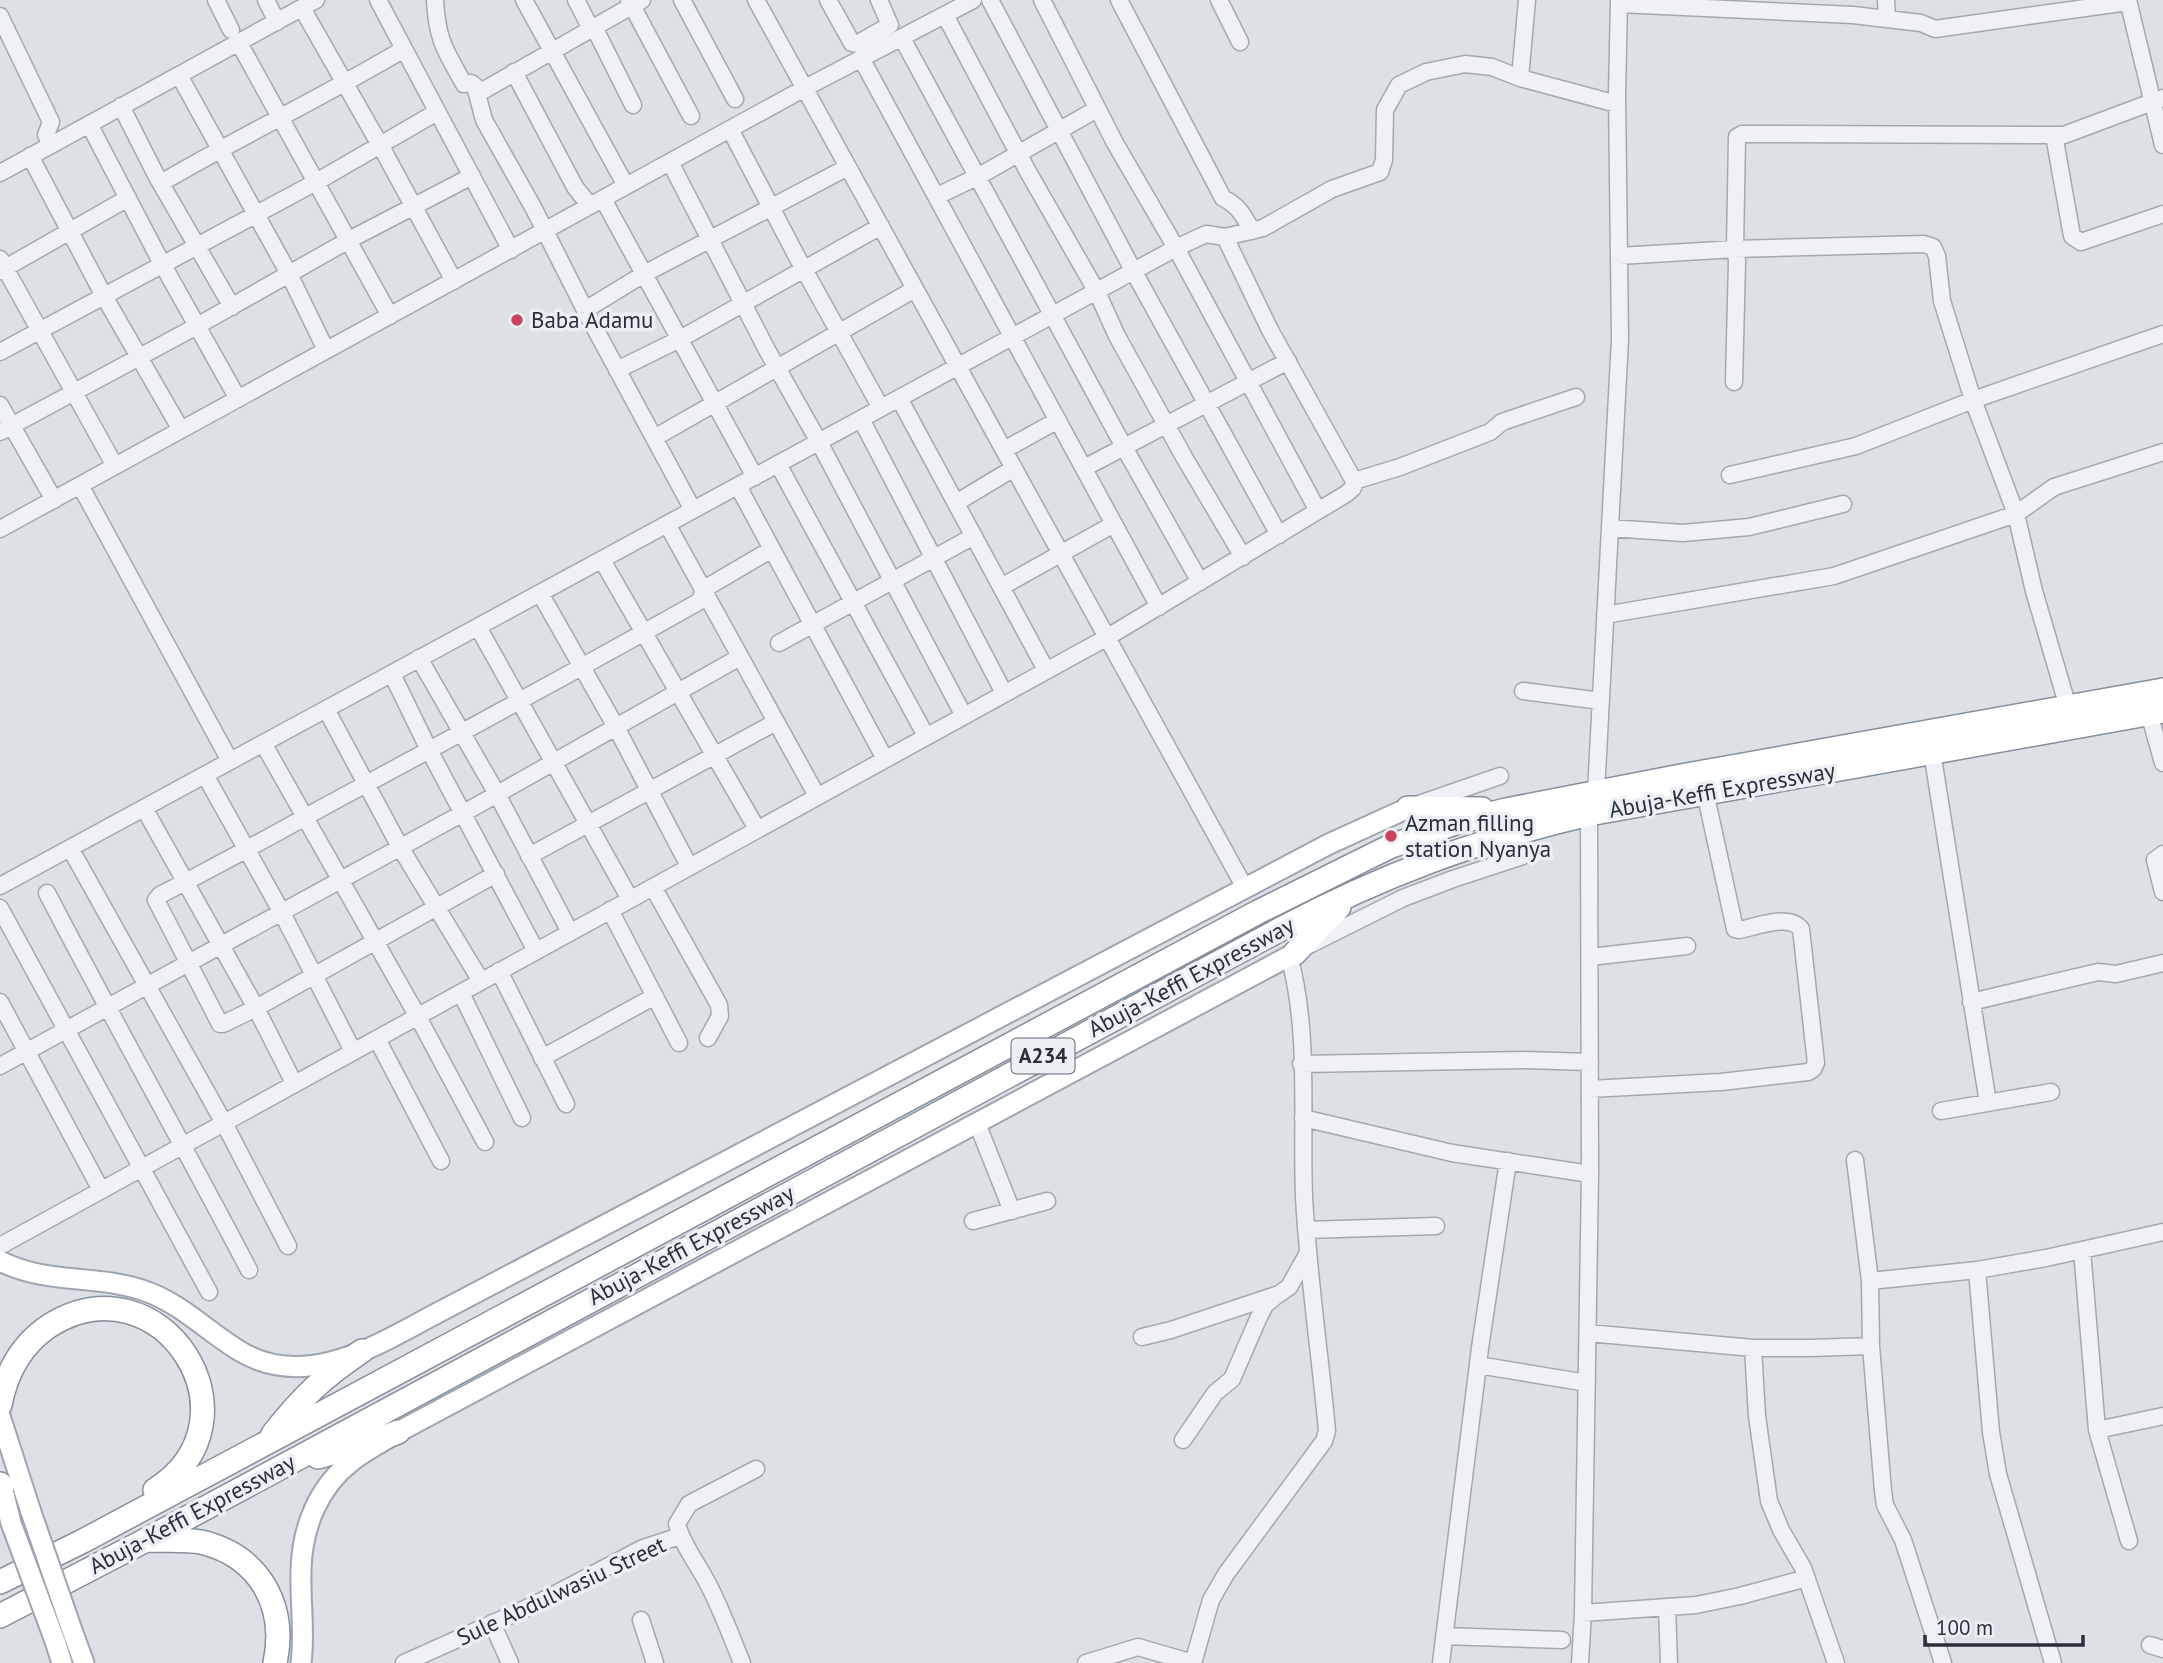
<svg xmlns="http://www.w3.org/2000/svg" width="2163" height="1663" font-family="'PT Sans',sans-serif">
	<rect width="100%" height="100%" fill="#dde1e6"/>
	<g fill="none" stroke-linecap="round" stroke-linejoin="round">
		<!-- minor casing -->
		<g stroke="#a3a8b0" stroke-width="19">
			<path id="minor" d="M216 0 231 30
				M266 0 277 22
				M378 0 511 250
				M435 0C437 40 445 50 464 84L471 83 475 86 484 120 534 209 585 310 693 510
				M524 0 626 186
				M576 0 591 29 598 35 633 105
				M629 0 691 116
				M682 0 735 99
				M756 0 1245 888
				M828 0 852 43 857 44 890 25 879 0
				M990 0 1134 272 1279 535
				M1042 0 1115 143 1176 248 1318 511
				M1119 0 1223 198C1238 205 1244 216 1252 231
				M1219 0 1240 42
				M1886 0 1887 19
				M2128 0 2163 145
				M1619 4 1853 15 1921 23 1935 29 2128 2
				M302 8 384 152 454 281
				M945 15 1027 170 1097 292 1117 336 1184 457 1243 557
				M0 16 51 122 46 135 51 145
				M902 38 1124 447 1200 582
				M239 43 390 316
				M861 58 1159 607
				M514 72 575 187 590 206
				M179 75 289 274 326 350
				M1520 78 1527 0
				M477 94 642 0
				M121 106 156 175 232 307
				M89 124 159 258 238 399
				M730 129 796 255 881 408
				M2054 135 2072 236 2081 242 2163 214
				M30 156 104 296 181 430
				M670 162 767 350 819 442 964 716
				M0 173 316 0
				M161 183C241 136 325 96 404 49
				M937 196 979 176 1097 109
				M603 199 755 477
				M1619 256 1735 249 1924 244 1933 247 1937 256 1942 301 1973 400 2016 514 2034 591 2068 707
				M0 259 115 466
				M0 271 128 198
				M585 310 644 274 848 167
				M0 352 318 181 437 112
				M617 370 680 339 881 226
				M1734 382 1737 261 1735 249 1737 137 1742 134 2064 135 2163 98
				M899 398 1046 670
				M0 405 54 500
				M861 419 1004 693
				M0 432 197 326 349 240 472 176
				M654 438 915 289
				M1004 450 1058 420
				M778 464 926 736
				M1084 468 1288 361
				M1730 475 1856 446 1973 400 2163 334
				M1354 481 1400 467 1490 432 1502 422 1576 397
				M80 485 230 761
				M738 486 885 759
				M956 503 1014 468
				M667 524 817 796
				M1610 528 1683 533 1749 527 1843 504
				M0 529 805 88 973 0
				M602 560 757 829
				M1001 587 1114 524
				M540 593 616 727 689 866
				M1605 615 1834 576 2016 514 2054 487 2163 452
				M478 627 630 899
				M779 643 974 536
				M419 658 497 794 570 932
				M392 674 429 750 536 951
				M1523 691 1601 701
				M326 709 400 847 481 981
				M2149 713 2163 763
				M263 743 418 1017 485 1142
				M1932 752 1988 1103
				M205 775 281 911 353 1051
				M1596 792 1620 339 1617 95 1619 0
				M1416 805 1500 776
				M144 808 256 1008 294 1083
				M70 848 224 1123 288 1246
				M2163 854 2155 860 2163 892
				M529 856 776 722
				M496 874 256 1008 223 1024H220L156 900 160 895C222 864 281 830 342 797 461 733 581 668 700 601L704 589 772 549
				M0 886 1176 248 1206 234 1225 237 1263 228 1332 189 1380 172 1384 160 1385 110 1399 85 1426 72 1465 64 1492 67 1520 78 1617 104
				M653 887 719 1005 720 1016 708 1038
				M47 893C113 1020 183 1144 249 1270
				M0 908 209 1292
				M610 910 679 1043
				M1309 945 1403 898 1453 879 1523 856
				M1590 957 1687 946
				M499 971 566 1104
				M461 993 522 1118
				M0 1002 101 1190
				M1971 1002 2098 972 2116 974 2163 963
				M377 1039 441 1161
				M542 1058 655 996
				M1301 1064 1524 1060 1590 1062
				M0 1066 476 806 740 657
				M1590 1089 1721 1082 1808 1072 1813 1069 1816 1063 1801 929C1789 913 1756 927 1739 930L1735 929 1705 792
				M1941 1111 2051 1092
				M1303 1118 1452 1153 1590 1174
				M977 1123 1012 1211
				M1855 1160 1870 1281 1871 1346 1883 1491 1885 1505 1903 1540 1943 1663
				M973 1221 1047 1201
				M1306 1230 1436 1226
				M0 1246 1106 638 1346 494 1353 488 1354 481 1270 330 1225 237
				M2082 1250 2097 1430 2129 1541
				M1977 1270 1991 1432 1998 1474 2053 1663
				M1870 1281 1977 1270 2046 1258 2163 1232
				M1588 1333 1753 1348H1810L1871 1346
				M1142 1337 1171 1330 1279 1294 1289 1287 1308 1253
				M1753 1348 1757 1416 1769 1501 1781 1530 1803 1568 1836 1663
				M1478 1365 1587 1383
				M2097 1430 2163 1416
				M1183 1440 1215 1393 1232 1379 1258 1319 1265 1305 1277 1295
				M1667 1607 1669 1663
				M1583 1613 1696 1605 1740 1596 1807 1578
				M641 1620 655 1663
				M492 1623 510 1663
				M1444 1636 1562 1640
				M2150 1645 2163 1649
				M404 1663 538 1603 643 1548 680 1536
				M742 1663C731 1636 721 1608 707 1582 697 1563 682 1544 677 1524L689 1504 756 1469
				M1086 1663 1138 1647 1193 1663 1211 1600 1226 1574 1324 1441 1327 1431C1320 1353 1308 1275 1304 1196 1301 1120 1310 1030 1289 956
				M1441 1663 1480 1348 1508 1161
				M1580 1663 1583 1613 1590 1174 1589 814"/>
		</g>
		<!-- major casing -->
		<g stroke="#9da5b1" stroke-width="23">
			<path id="major" d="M0 1261C47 1285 97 1274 145 1291 180 1303 207 1331 238 1350 308 1394 382 1341 445 1309L1329 844 1408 808
				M0 1416 31 1512
				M2 1486 11 1523
				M73 1633 84 1663
				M55 1641 62 1663
				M301 1663C305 1632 300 1602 301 1570 302 1528 318 1487 352 1461 366 1450 383 1442 398 1432L1295 953"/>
		</g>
		<!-- highway casing -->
		<g stroke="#858f9c" stroke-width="26">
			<path id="highway" d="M1408 808 1482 809
				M1295 953 1339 907
				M0 1405C6 1373 21 1345 49 1326 160 1255 267 1419 155 1490
				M273 1434C303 1396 322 1378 362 1351
				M318 1457 369 1443 398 1432
				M0 1484 2 1486
				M146 1540C163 1541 183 1539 201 1542 260 1556 287 1606 275 1663
				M0 1582 83 1541 1258 912 1389 847 1455 823 1506 810 1681 776 2163 690
				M0 1616 146 1540 1281 929C1382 875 1477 840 1589 814L2163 711"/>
		</g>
		<!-- minor -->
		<use href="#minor" stroke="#eff1f5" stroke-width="16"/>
		<!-- major -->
		<use href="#major" stroke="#fff" stroke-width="19"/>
		<!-- highway -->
		<use href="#highway" stroke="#fff" stroke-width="23"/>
		<!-- major-bridge casing -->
		<g stroke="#9da5b1" stroke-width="23" stroke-linecap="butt">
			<path id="major-bridge" d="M31 1512 73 1633
				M11 1523 55 1641"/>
		</g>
		<!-- major-bridge -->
		<use href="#major-bridge" stroke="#fff" stroke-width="19"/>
	</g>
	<!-- markers -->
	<g fill="#c9445b" stroke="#ecf0f4" stroke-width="2.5">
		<circle cx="517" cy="320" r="7"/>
		<circle cx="1391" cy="836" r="7"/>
	</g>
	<g text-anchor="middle" stroke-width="7" stroke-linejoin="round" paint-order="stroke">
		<!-- shield labels -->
		<rect fill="#ecf0f4" stroke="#626973" stroke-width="2" x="1011.5" y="1038.5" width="63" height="35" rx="5"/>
		<g font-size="21" font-weight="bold" fill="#272f3c">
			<text x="1043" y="1063">A234</text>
		</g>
		<!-- poi labels -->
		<g font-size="23" fill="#272f3c" stroke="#ecf0f4" text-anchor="start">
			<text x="531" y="328">Baba Adamu</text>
			<text x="1405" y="831">Azman filling<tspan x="1405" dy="26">station Nyanya</tspan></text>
		</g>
		<!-- street labels -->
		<g font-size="23" fill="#272f3c" stroke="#ecf0f4">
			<text transform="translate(1722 790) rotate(-10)" y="8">Abuja-Keffi Expressway</text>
			<text transform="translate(1191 977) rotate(-28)" y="8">Abuja-Keffi Expressway</text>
			<text transform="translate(691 1245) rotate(-28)" y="8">Abuja-Keffi Expressway</text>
			<text transform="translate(192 1514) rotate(-28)" y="8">Abuja-Keffi Expressway</text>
			<text transform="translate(561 1591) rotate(-25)" y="8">Sule Abdulwasiu Street</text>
		</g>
	</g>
	<!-- scale -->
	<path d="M1925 1635v10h158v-10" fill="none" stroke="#272f3c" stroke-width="3.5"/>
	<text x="1936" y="1635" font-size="21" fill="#272f3c" stroke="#ecf0f4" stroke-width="5" paint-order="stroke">100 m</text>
</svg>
